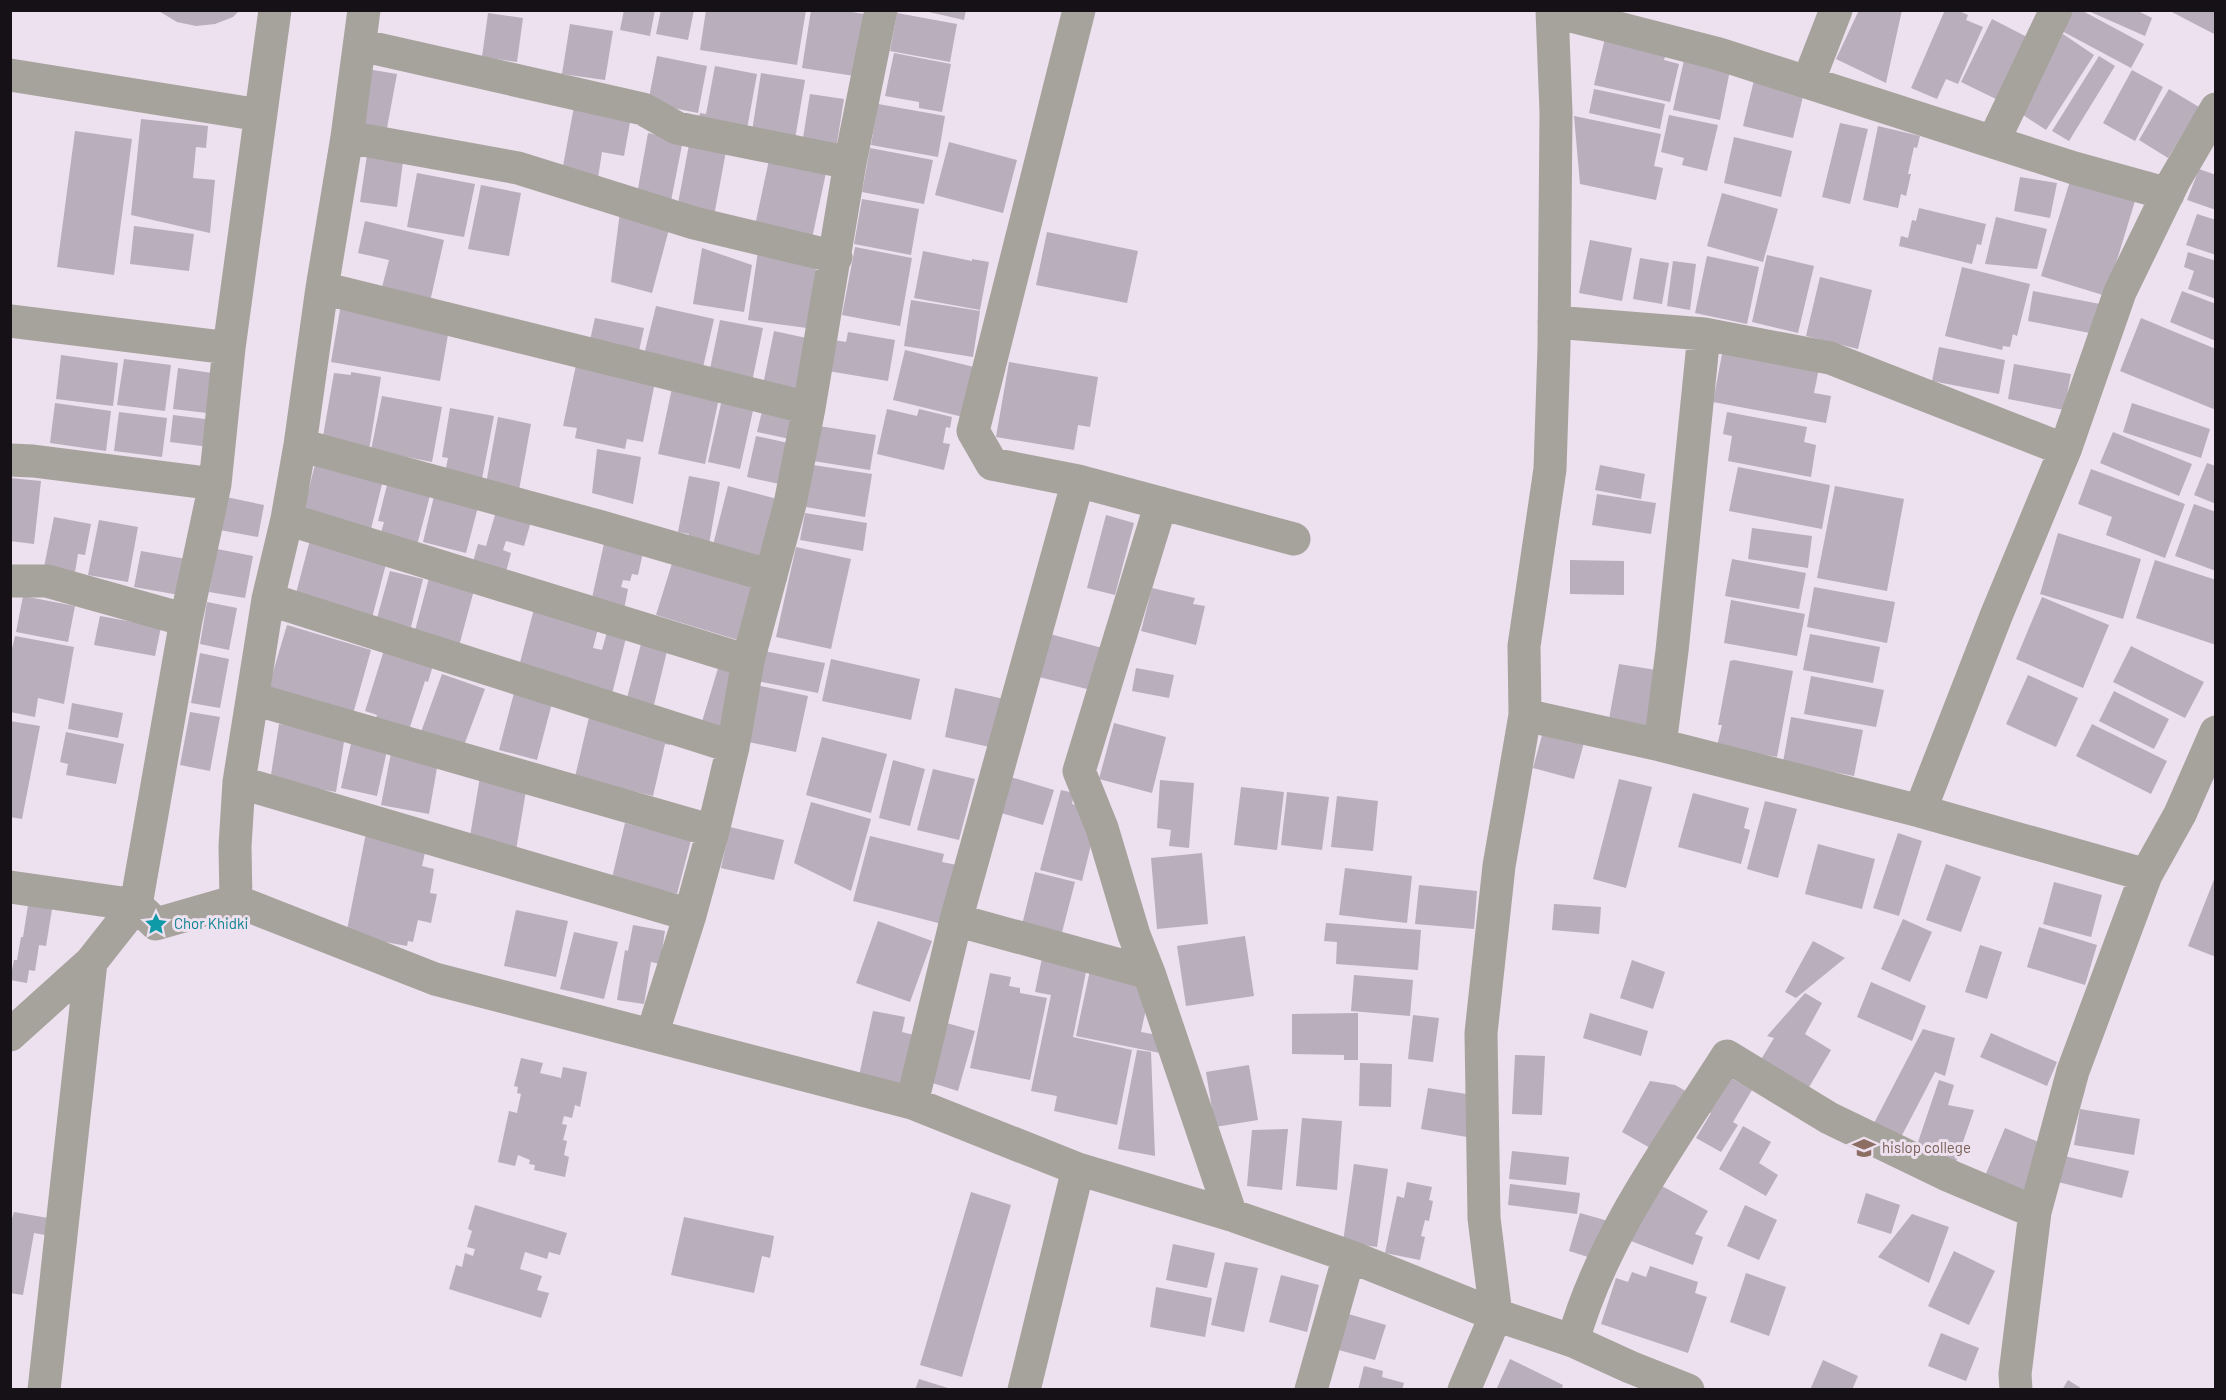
<svg xmlns="http://www.w3.org/2000/svg" width="2226" height="1400" font-family="Barlow,sans-serif">
	<rect width="100%" height="100%" fill="#ede0ef"/>
	<!-- building -->
	<path fill="#b9aebc" d="M157 10H240L233 17 215 24 196 26 177 22Z
		M624 10H655L650 36 620 30Z
		M661 10H694L688 40 656 34Z
		M706 10H806L797 65 700 50Z
		M811 10H840L864 14 861 77 802 68Z
		M920 10H966L964 20Z
		M1859 10H1902L1886 83 1836 59Z
		M1945 10H1957L1968 15 1966 20 1983 27 1958 84 1946 79 1937 99 1911 88Z
		M2070 10H2081L2144 44 2131 68 2060 30Z
		M2086 10H2136L2152 18 2145 36Z
		M2168 10H2216V35Z
		M488 13 523 18 517 62 482 57Z
		M897 13 957 24 950 62 890 51Z
		M1992 19 2027 37 1996 99 1961 82Z
		M570 24 613 31 605 80 562 74Z
		M1606 34 1667 50 1664 60 1679 64 1670 102 1594 85Z
		M2063 34 2094 55 2046 130 2014 109Z
		M894 53 951 64 942 112 919 108V102L885 96Z
		M657 56 707 66 698 113 648 103Z
		M2099 56 2115 66 2069 141 2052 131Z
		M1684 60 1730 70 1720 120 1673 110Z
		M715 66 757 74 747 129 697 128 700 113 706 114Z
		M367 69 397 74 387 128 357 123Z
		M2132 70 2163 87 2135 141 2103 123Z
		M761 73 805 80 794 145 751 138Z
		M1754 80 1804 92 1793 138 1743 126Z
		M1594 89 1665 104 1660 129 1589 113Z
		M2169 89 2199 107 2168 158 2139 140Z
		M810 94 844 99 836 149 802 144Z
		M575 101 632 111 624 156 602 152 597 184 561 177Z
		M878 104 945 116 938 157 871 145Z
		M1669 115 1718 125 1707 171 1682 165 1684 158 1661 152Z
		M1574 116 1661 134 1654 166 1663 168 1656 200 1580 184Z
		M141 119 208 126 206 148 196 147 193 178 215 180 210 233 131 215Z
		M1840 123 1868 129 1850 204 1822 197Z
		M1878 126 1920 136 1917 148 1914 147 1908 174H1911L1906 196 1901 194 1898 208 1863 200Z
		M75 131 132 139 114 275 57 267Z
		M648 133 683 140 670 206 636 200Z
		M1734 137 1792 151 1781 197 1724 183Z
		M690 139 727 146 714 216 677 209Z
		M949 142 1017 160 1003 213 935 195Z
		M368 148 404 154 397 207 360 202Z
		M870 148 933 160 924 204 862 192Z
		M770 155 827 168 811 243 754 230Z
		M2199 169 2216 175V210L2187 200Z
		M417 173 475 184 464 237 407 227Z
		M2020 177 2057 183 2050 218 2014 211Z
		M2070 181 2135 201 2106 296 2041 276Z
		M481 185 521 193 509 256 468 249Z
		M1722 193 1778 209 1763 262 1707 246Z
		M862 199 919 209 911 255 854 244Z
		M1919 208 1986 224 1981 245 1977 244 1972 264 1899 246 1901 236 1908 238 1912 220 1916 221Z
		M620 212 672 218 652 293 611 282Z
		M2197 214 2216 220V255L2186 245Z
		M1996 217 2047 229 2037 269 1985 264Z
		M365 221 444 240 429 306 380 295 389 260 358 253Z
		M134 226 194 234 189 271 130 264Z
		M1047 232 1138 251 1127 303 1036 285Z
		M1590 240 1632 248 1622 301 1579 293Z
		M855 247 912 258 900 326 842 315Z
		M702 248 752 265 744 312 693 304Z
		M758 251 817 260 807 328 748 320Z
		M923 251 972 261V259L989 262 980 310 914 298Z
		M2188 252 2216 261V299L2188 289 2194 271 2184 267Z
		M1767 255 1814 266 1798 333 1752 322Z
		M1707 256 1759 267 1747 324 1695 313Z
		M1640 258 1669 263 1662 304 1633 299Z
		M1673 261 1696 264 1690 310 1667 306Z
		M1962 267 2030 284 2017 336 2013 334 2010 347 2003 346 2002 350 1945 336Z
		M1820 277 1872 290 1858 349 1806 336Z
		M2033 291 2100 304 2095 334 2028 321Z
		M2182 291 2216 304V341L2170 322Z
		M911 300 980 311 973 357 904 346Z
		M341 304 450 323 440 381 331 362Z
		M656 306 714 319 702 372 643 359Z
		M595 318 644 328 637 360 588 349Z
		M2141 318 2216 349V410L2120 371Z
		M720 320 763 328 751 387 708 379Z
		M774 331 811 339 798 398 762 390Z
		M848 332 895 340 888 381 828 371 834 340 846 342Z
		M1939 347 2005 360 1999 394 1932 381Z
		M1723 349 1820 363 1814 393 1831 396 1826 423 1713 402Z
		M905 350 978 368 963 417 893 400Z
		M61 355 118 363 113 406 56 399Z
		M124 359 171 365 165 411 117 405Z
		M1009 362 1098 377 1090 427 1078 425 1074 450 996 437Z
		M2014 364 2071 374 2064 410 2008 399Z
		M576 365 655 382 643 442 627 439 625 449 575 438 577 428 563 426Z
		M178 368 212 373 207 413 173 409Z
		M351 372 381 377 369 450 322 442 334 373 351 375Z
		M672 388 719 398 705 464 658 454Z
		M382 396 442 407 432 462 371 450Z
		M722 399 754 406 740 469 708 462Z
		M55 403 111 411 106 451 50 443Z
		M764 403 805 412 799 441 757 432Z
		M2132 403 2210 429 2201 458 2123 432Z
		M450 408 494 416 481 484 444 477 448 458 442 457Z
		M887 409 917 416 919 409 952 417 950 428 946 427 943 443 950 444 944 470 877 454Z
		M119 412 167 418 162 457 114 451Z
		M1727 412 1807 427 1804 442 1816 445 1811 477 1728 461 1732 436 1723 434Z
		M173 415 213 420 210 447 170 442Z
		M498 417 531 424 519 490 486 484Z
		M819 426 876 435 870 470 813 461Z
		M2113 432 2192 464 2179 496 2100 463Z
		M756 436 793 444 784 485 747 477Z
		M597 449 641 457 633 504 592 493Z
		M317 456 385 472 371 529 303 513Z
		M2207 463 2216 466V504L2194 495Z
		M813 465 872 474 865 517 806 507Z
		M1600 465 1645 474 1641 499 1595 490Z
		M1738 467 1830 485 1822 529 1729 511Z
		M2091 469 2185 504 2165 558 2106 535 2112 517 2078 504Z
		M689 476 720 482 708 550 687 546 689 534 678 532Z
		M389 477 432 488 417 545 380 536 384 522 378 521Z
		M10 478 41 481 34 544 10 541Z
		M728 486 781 500 766 559 713 545Z
		M1835 486 1904 499 1887 591 1817 578Z
		M435 492 479 503 466 553 423 542Z
		M1597 494 1656 503 1651 534 1592 525Z
		M226 497 264 505 258 537 220 530Z
		M2194 504 2216 512V571L2175 556Z
		M497 508 532 518 524 546 506 541 503 550 511 553 506 572 473 562 478 544 486 546Z
		M805 513 867 523 863 551 800 540Z
		M1106 515 1134 523 1115 595 1087 588Z
		M54 517 91 524 85 555 78 554 75 572 44 567Z
		M99 520 138 527 128 582 88 575Z
		M1752 528 1812 536 1808 568 1748 559Z
		M2058 533 2141 559 2123 619 2040 594Z
		M311 536 388 556 371 622 294 601Z
		M605 539 644 548 638 575 632 574 630 581 623 580 621 587 628 589 623 615 590 607Z
		M796 547 851 559 831 649 776 637Z
		M217 549 253 556 245 598 209 592Z
		M141 551 186 559 179 595 134 587Z
		M1732 559 1806 573 1799 609 1725 596Z
		M673 560 758 585 741 641 656 615Z
		M1570 560 1624 561V595L1570 594Z
		M2155 560 2216 580V645L2136 618Z
		M390 571 423 579 411 627 377 618Z
		M429 578 474 590 458 650 413 638Z
		M1814 587 1895 602 1887 643 1807 627Z
		M1152 588 1195 598 1193 604 1205 606 1196 645 1141 631Z
		M23 596 75 606 68 642 16 632Z
		M2042 597 2109 625 2083 688 2016 659Z
		M1731 600 1805 614 1797 656 1724 643Z
		M207 602 237 608 229 650 200 644Z
		M534 609 600 621 593 648 602 650 609 625 628 630 611 698 517 674Z
		M100 616 161 627 155 656 94 645Z
		M287 625 371 650 353 714 268 689Z
		M1046 633 1106 649 1095 691 1035 676Z
		M1810 634 1880 647 1873 683 1803 670Z
		M15 636 74 647 64 704 38 698 35 717 10 712V657Z
		M642 640 668 647 653 709 626 702Z
		M2131 646 2204 682 2185 718 2113 682Z
		M385 647 434 662 428 682 425 681 408 733 374 723 377 715 365 711Z
		M764 651 825 663 818 693 757 681Z
		M200 653 229 659 220 708 191 703Z
		M831 659 920 679 911 720 822 701Z
		M1734 660 1793 671 1777 757 1717 746 1722 725H1718L1730 661Z
		M1619 664 1656 670 1646 726 1609 719Z
		M719 665 736 670 719 730 701 725Z
		M1136 668 1174 675 1169 698 1132 691Z
		M442 674 485 689 463 748 421 732Z
		M2028 675 2078 698 2056 747 2006 724Z
		M1811 676 1884 690 1876 727 1804 714Z
		M756 685 808 696 796 752 744 741Z
		M955 688 1004 699 994 748 945 737Z
		M2114 691 2169 719 2154 749 2099 721Z
		M514 693 552 703 537 760 499 750Z
		M72 703 123 713 118 738 68 729Z
		M190 712 220 717 210 771 180 765Z
		M590 713 673 733 670 745 665 744 653 796 575 777Z
		M1791 717 1863 730 1854 776 1783 762Z
		M10 721 40 726 22 819 10 817Z
		M1114 723 1166 737 1152 793 1099 779Z
		M279 724 345 735 336 792 270 781Z
		M2092 724 2167 761 2151 794 2076 756Z
		M1544 728 1585 739 1574 779 1533 768Z
		M66 732 124 744 116 784 66 775 68 764 60 762Z
		M822 737 887 754 871 813 806 795Z
		M352 739 388 746 377 796 341 788Z
		M391 753 438 762 429 814 381 805Z
		M893 760 925 769 910 826 879 818Z
		M933 769 975 779 959 840 917 830Z
		M1004 775 1054 790 1043 825 994 811Z
		M480 777 527 785 516 850 469 842Z
		M1619 779 1652 787 1626 888 1593 879Z
		M1160 780 1194 783 1189 848 1169 846 1171 830 1157 828Z
		M1241 787 1284 792 1277 850 1234 845Z
		M1061 790 1074 793 1072 804 1086 808 1095 829 1082 881 1040 870Z
		M1287 792 1329 797 1322 850 1281 845Z
		M1693 793 1749 808 1744 828 1750 830 1741 864 1678 847Z
		M1337 796 1378 801 1373 851 1331 847Z
		M1765 801 1797 809 1778 878 1747 869Z
		M811 802 871 819 851 891 794 863Z
		M625 823 691 840 677 894 612 878Z
		M730 827 784 840 774 880 721 868Z
		M367 828 426 848 422 866 434 869 430 893 437 894 431 923 418 920 413 942 408 941 407 946 346 935Z
		M1898 833 1922 841 1899 916 1873 908Z
		M870 836 944 854 942 862 957 865 942 924 853 901Z
		M1818 844 1875 859 1862 909 1805 894Z
		M1202 853 1208 924 1157 929 1151 858Z
		M1946 864 1981 877 1961 932 1926 920Z
		M1345 868 1412 876 1407 923 1339 915Z
		M1035 872 1075 882 1060 940 1021 929Z
		M2215 877H2216V957L2188 946Z
		M2054 882 2102 895 2091 937 2043 924Z
		M1419 885 1477 891 1474 929 1415 924Z
		M29 899 53 903 46 946 39 945 35 971 29 970 27 983 10 980 14 960H17L21 937H23Z
		M1554 904 1601 907 1599 934 1552 930Z
		M516 910 568 921 556 977 504 966Z
		M1903 919 1932 932 1910 982 1881 969Z
		M878 921 932 941 910 1002 856 983Z
		M1326 923 1421 930 1418 970 1336 964 1337 942 1324 941Z
		M633 925 665 931 660 964 651 962 644 1004 617 1000 625 950 628 951Z
		M2039 927 2097 945 2085 985 2027 967Z
		M574 932 618 942 604 999 560 989Z
		M1245 936 1254 996 1186 1006 1177 946Z
		M1813 941 1845 958 1796 998 1785 992Z
		M1980 945 2002 952 1987 999 1965 992Z
		M1042 958 1087 967 1073 1037 1132 1050 1117 1125 1054 1111 1057 1096 1031 1091 1051 995 1035 992Z
		M1632 960 1665 972 1653 1009 1620 998Z
		M1090 970 1139 980 1147 1004 1141 1032 1163 1036 1160 1053 1076 1036Z
		M990 973 1011 977 1009 986 1020 988V993L1047 998 1030 1080 970 1068Z
		M1354 975 1413 980 1410 1016 1351 1011Z
		M1871 982 1926 1006 1912 1041 1857 1017Z
		M1805 993 1822 1003 1805 1034 1831 1050 1802 1099 1754 1071 1774 1038 1767 1036Z
		M873 1011 905 1017 902 1032 914 1035 903 1086 859 1076Z
		M1358 1013V1060H1344V1055L1292 1054V1014Z
		M1590 1013 1648 1031 1641 1056 1583 1038Z
		M1413 1015 1439 1018 1433 1062 1408 1059Z
		M943 1022 975 1031 958 1091 926 1081Z
		M1923 1029 1955 1038 1945 1076 1935 1072 1899 1141 1872 1127Z
		M1991 1033 2057 1062 2047 1086 1980 1057Z
		M1137 1050 1151 1052 1155 1156 1118 1149Z
		M1515 1055 1545 1056 1542 1115 1512 1114Z
		M521 1058 543 1063 540 1073 561 1078 563 1067 587 1072 580 1107 575 1105 572 1118 564 1116 562 1124 567 1125 563 1140 567 1141 564 1155 569 1157 565 1177 534 1170 535 1165 529 1164 530 1160 518 1155 515 1166 498 1162 509 1111 517 1113 521 1094 517 1093 518 1087 514 1086Z
		M1360 1063 1392 1064 1391 1107 1359 1106Z
		M1249 1065 1258 1120 1215 1127 1206 1072Z
		M1724 1074 1752 1090 1733 1122 1738 1125 1721 1152 1696 1138 1711 1113 1703 1109Z
		M1939 1080 1954 1085 1948 1105 1974 1110 1955 1165 1915 1151Z
		M1650 1081 1675 1085 1691 1094 1659 1153 1622 1132Z
		M1428 1088 1473 1095 1467 1137 1421 1129Z
		M2080 1109 2140 1119 2134 1155 2074 1145Z
		M1302 1118 1342 1121 1337 1190 1296 1186Z
		M1743 1126 1771 1142 1759 1163 1778 1175 1766 1196 1719 1169Z
		M2005 1128 2048 1146 2028 1193 1985 1176Z
		M1288 1129 1282 1190 1247 1186 1252 1130Z
		M1512 1151 1569 1157 1566 1185 1509 1179Z
		M2060 1155 2129 1171 2122 1198 2054 1181Z
		M1354 1164 1388 1169 1377 1247 1343 1242Z
		M1407 1182 1432 1187 1429 1200 1433 1201 1429 1221 1425 1220 1421 1236 1425 1237 1420 1260 1385 1253 1397 1196 1404 1198Z
		M1510 1184 1580 1193 1577 1214 1508 1205Z
		M1660 1185 1708 1211 1695 1234 1703 1237 1693 1265 1631 1241Z
		M971 1192 1011 1205 962 1377 920 1365Z
		M1866 1193 1900 1205 1891 1234 1857 1223Z
		M475 1205 567 1233 560 1255 549 1252 547 1259 525 1252 520 1269 542 1276 537 1290 549 1293 541 1318 449 1289 456 1265 462 1267 465 1253 473 1256 475 1249 467 1247 472 1231 468 1229Z
		M1745 1205 1777 1220 1759 1260 1727 1246Z
		M14 1212 48 1218 45 1235 34 1233 23 1295 10 1293V1225Z
		M1580 1213 1615 1223 1604 1262 1569 1251Z
		M1912 1214 1949 1227 1929 1283 1878 1257Z
		M684 1217 774 1236 770 1258 762 1256 754 1293 671 1275Z
		M1173 1244 1215 1253 1207 1288 1166 1280Z
		M1954 1251 1995 1271 1969 1325 1928 1306Z
		M1225 1262 1258 1268 1244 1332 1211 1325Z
		M1650 1266 1698 1282 1695 1293 1707 1297 1688 1353 1601 1324 1616 1278 1628 1282 1632 1272 1646 1277Z
		M1746 1273 1786 1287 1769 1336 1730 1322Z
		M1281 1275 1319 1285 1307 1332 1269 1322Z
		M1156 1287 1212 1298 1205 1337 1150 1327Z
		M1345 1313 1386 1325 1375 1360 1335 1349Z
		M1941 1333 1979 1348 1966 1381 1928 1366Z
		M1510 1359 1563 1385 1561 1390H1496Z
		M1823 1360 1858 1376 1852 1390H1810Z
		M1364 1366 1383 1371 1382 1377 1404 1383 1402 1390H1358Z
		M919 1379 951 1389V1390H915Z
		M2068 1380 2084 1390H2062Z"/>
	<g fill="none" stroke-linecap="round" stroke-linejoin="round">
		<!-- street -->
		<path stroke="#a6a39c" stroke-width="33" d="M1079 10 973 431 992 464 1078 481 1294 539
			M1552 11 1719 54 2074 168 2168 194
			M360 45 643 109 677 128 850 163
			M10 75 260 115
			M1808 82 1836 10
			M347 137 518 168 694 223 836 257
			M1993 142 2056 10
			M322 288 809 408
			M10 321 229 348 215 484 186 620 136 905 91 962 44 1390
			M1554 322 1704 334 1830 358 2065 450
			M229 348 275 10
			M300 445 598 526 771 576
			M10 460 33 461 215 484
			M1161 503 1079 771 1102 828 1134 935 1149 973 1231 1215
			M287 519 748 661
			M10 581H47L186 620
			M268 599 733 747
			M254 699 713 831
			M1525 715 1660 745 1920 811 2146 875
			M1660 745 1672 651 1704 334
			M239 782 690 915
			M1920 811 1996 616 2065 450 2120 292 2174 181 2216 109
			M10 887 136 905 156 924 236 901 435 979 912 1103 1078 1169 1231 1215 1349 1256 1496 1315 1573 1341 1630 1367 1688 1390
			M236 901 235 846 239 782 268 599 287 519 300 445 322 288 347 137 364 10
			M956 920 1149 973
			M10 1035 91 962
			M652 1035 690 915 713 831 733 747 748 661 790 504 809 408 850 163 881 10
			M912 1103 956 920 1078 481
			M1573 1341C1602 1237 1669 1147 1727 1056L1829 1118 1945 1174 2035 1212
			M1024 1390 1078 1169
			M1311 1390 1349 1256
			M1464 1390 1496 1315 1484 1218 1481 1033 1499 866 1525 715 1524 646 1550 469 1554 347 1556 112 1552 10
			M2016 1390 2015 1374 2035 1212 2073 1071 2146 875 2180 814 2216 732"/>
	</g>
	<!-- icons -->
	<defs>
		<g id="sight-bare" transform="scale(1.8)"><path d="M0-6L1.8-2.2L6-1.7L2.9 1.2L3.7 5.4L0 3.3L-3.7 5.4L-2.9 1.2L-6-1.7L-1.8-2.2Z" fill="#0f9aa8" stroke="#ede0ef" stroke-width="2.5" paint-order="stroke"/></g>
		<g id="school-bare" transform="scale(1.8)"><path d="M0-5L7-2L0 1L-7-2ZM-4 1L0 2.5L4 1V4Q0 6-4 4Z" fill="#8d6e63" stroke="#ede0ef" stroke-width="2.5" paint-order="stroke"/></g>
	</defs>
	<g fill-rule="evenodd">
		<use href="#sight-bare" x="156" y="924"/>
		<use href="#school-bare" x="1864" y="1148"/>
	</g>
	<g text-anchor="middle" stroke-width="6" stroke-linejoin="round" paint-order="stroke">
		<!-- culture labels -->
		<g font-size="15" fill="#0d838f" stroke="#ede0ef" text-anchor="start">
			<text x="174" y="929">Chor Khidki</text>
		</g>
		<!-- education labels -->
		<g font-size="15" fill="#785e54" stroke="#ede0ef" text-anchor="start">
			<text x="1882" y="1153">hislop college</text>
		</g>
	</g>
	<!-- border -->
	<rect width="2226" height="1400" fill="none" stroke="#151116" stroke-width="24"/>
</svg>
